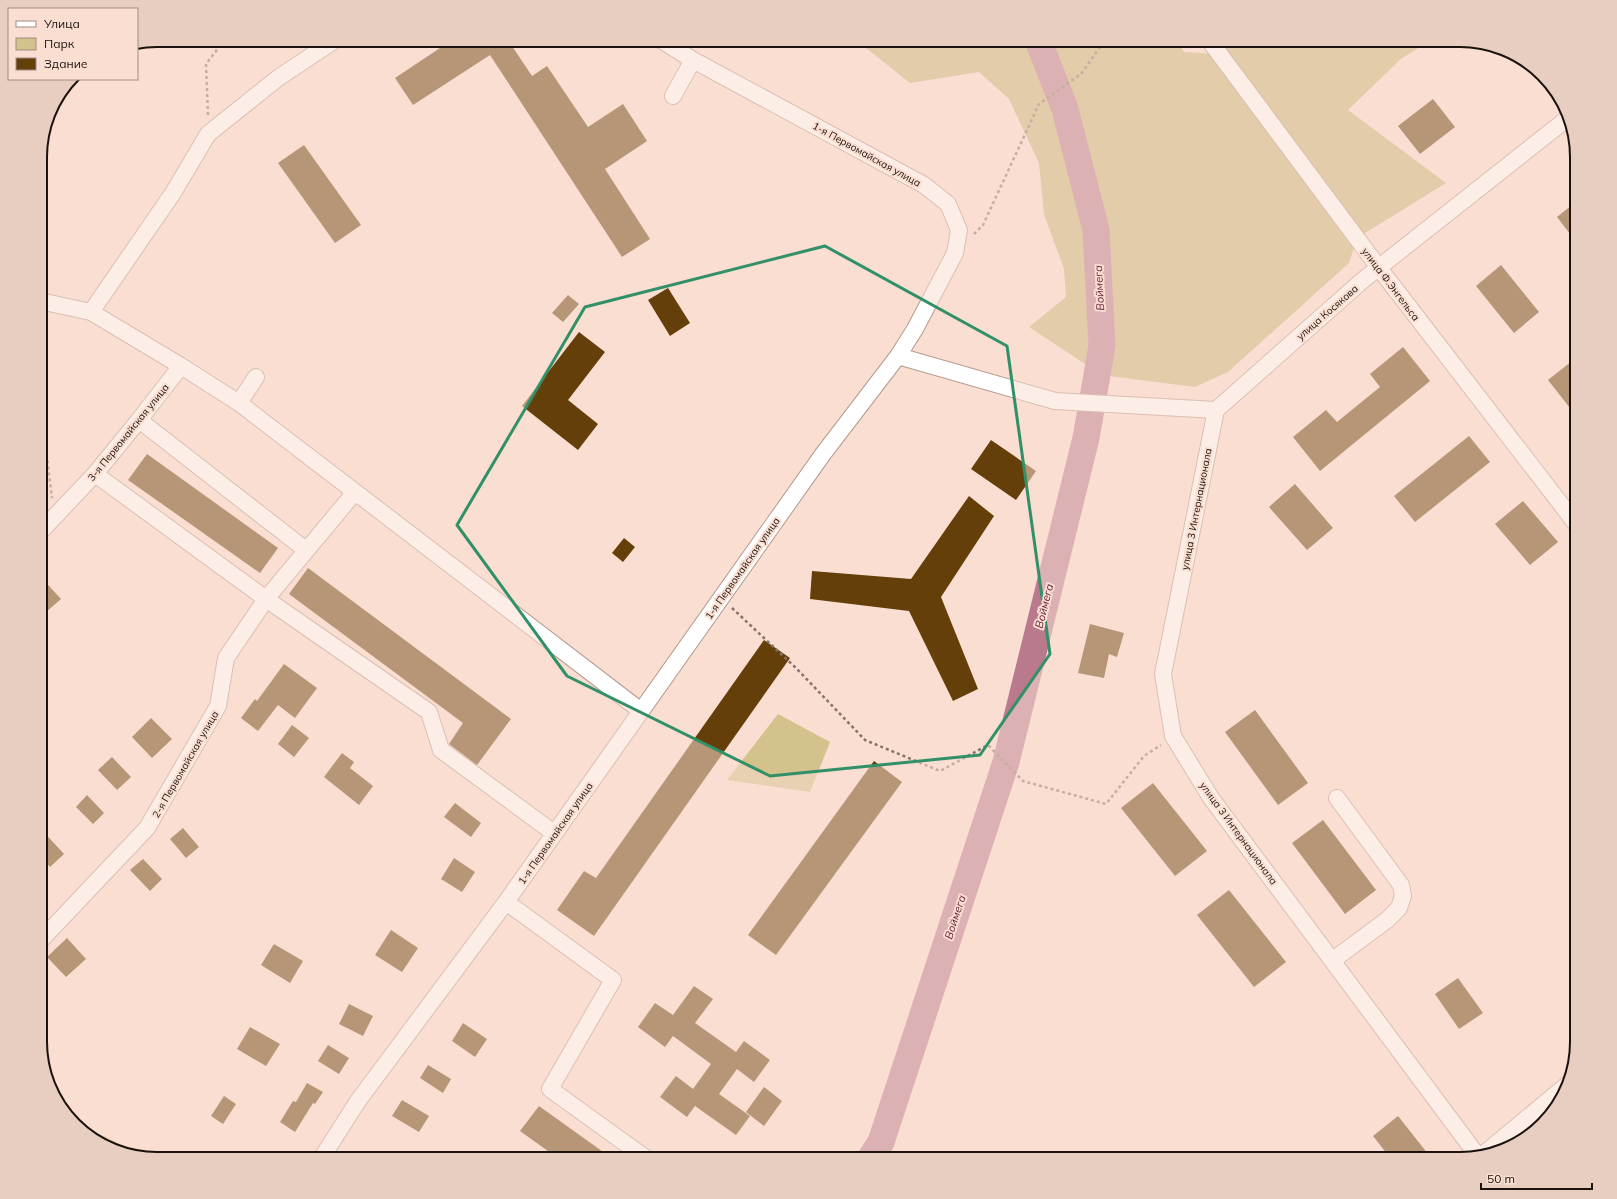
<svg xmlns="http://www.w3.org/2000/svg" width="1617" height="1199" font-family="Mulish,sans-serif">
	<rect width="100%" height="100%" fill="#f9ded1"/>
	<!-- green -->
	<path fill="#d3c28c" d="M778 714 830 742 810 792 727 780Z"/>
	<!-- forest -->
	<path fill="#c8b578" d="M856 40H1177L1184 52 1218 54 1239 40H1432L1402 58 1348 110 1446 183 1357 238 1349 263 1228 372 1195 387 1102 375 1029 327 1066 297 1064 269 1044 214 1039 163 1009 99 979 72 910 83Z
		M105 1136 141 1156 120 1153 100 1142Z"/>
	<g fill="none" stroke-linecap="round" stroke-linejoin="round">
		<!-- river -->
		<path stroke="#b97a8e" stroke-width="27" d="M870 1159 881 1142 1006 762 1086 438 1102 346 1096 230 1065 109 1038 40"/>
	</g>
	<!-- building -->
	<path fill="#653f09" d="M452 40H508L532 76 547 66 588 127 623 104 647 141 605 169 650 239 622 257 490 55 413 105 395 78Z
		M1433 99 1455 127 1420 154 1398 126Z
		M304 145 361 225 335 243 278 163Z
		M1577 201V243L1557 217Z
		M1501 265 1539 312 1514 333 1476 286Z
		M668 288 690 323 670 336 648 300Z
		M568 295 579 304 563 322 552 313Z
		M579 332 605 352 568 400 598 424 578 450 522 406Z
		M1403 347 1430 381 1320 471 1293 437 1326 410 1337 422 1380 387 1370 374Z
		M1577 357V417L1548 380Z
		M1469 436 1490 462 1415 522 1394 496Z
		M991 440 1036 471 1016 500 971 469Z
		M147 454 278 548 260 573 128 480Z
		M1295 484 1333 528 1307 550 1269 507Z
		M969 496 994 516 941 597 978 689 953 701 909 611 810 599 812 571 911 579Z
		M1523 501 1558 542 1530 565 1495 524Z
		M624 538 635 547 623 562 612 553Z
		M308 568 511 719 477 765 449 744 463 723 289 594Z
		M40 576 61 599 46 612 40 606Z
		M1090 624 1124 633 1117 657 1109 654 1104 678 1078 673Z
		M764 640 790 658 594 936 557 910 584 871 596 878Z
		M284 664 317 688 295 718 278 705 258 731 241 718 255 699 257 701Z
		M1255 710 1308 783 1278 805 1225 732Z
		M151 718 172 739 152 758 132 737Z
		M292 725 309 738 294 757 278 744Z
		M342 753 354 762 350 768 373 786 359 805 324 777Z
		M112 757 131 777 117 790 98 770Z
		M874 761 902 782 776 955 748 935Z
		M1153 783 1207 851 1175 876 1121 808Z
		M87 795 104 813 93 824 76 807Z
		M455 803 481 823 471 837 444 817Z
		M1323 820 1376 890 1345 914 1292 843Z
		M40 828 64 854 50 867 40 856Z
		M183 828 199 847 186 858 170 839Z
		M454 858 475 872 462 892 441 879Z
		M143 859 162 879 150 891 130 870Z
		M1229 890 1286 962 1254 987 1197 915Z
		M391 930 418 948 402 972 375 955Z
		M67 938 86 959 66 977 47 957Z
		M274 944 303 961 290 983 261 965Z
		M1458 978 1483 1013 1459 1029 1435 994Z
		M694 986 713 999 695 1023 736 1052 744 1041 770 1060 754 1082 737 1069 719 1094 750 1116 736 1135 695 1106 687 1117 660 1097 676 1076 693 1089 711 1064 673 1036 665 1047 638 1027 655 1003 673 1015Z
		M349 1004 373 1016 363 1036 339 1024Z
		M463 1023 487 1039 475 1057 452 1041Z
		M250 1027 280 1044 266 1066 237 1049Z
		M328 1045 349 1058 339 1074 318 1061Z
		M428 1065 451 1079 443 1093 420 1078Z
		M307 1083 323 1092 315 1104 313 1103 295 1132 280 1122 293 1101 296 1102Z
		M764 1087 782 1101 764 1126 746 1112Z
		M224 1096 236 1104 223 1124 211 1116Z
		M402 1100 429 1116 419 1132 392 1116Z
		M539 1106 613 1159H559L520 1131Z
		M1398 1116 1432 1159H1391L1373 1136Z"/>
	<g fill="none" stroke-linecap="round" stroke-linejoin="round">
		<!-- minor casing -->
		<g stroke="#b49a8e" stroke-width="18">
			<path id="minor" d="M1209 40 1379 268 1577 525
				M673 96 693 60
				M40 301 91 312 181 366 239 403 641 711
				M91 312 173 193 208 134 278 78 335 40
				M898 356 1055 401 1216 410 1363 280 1568 118
				M239 403 256 377
				M1216 410 1163 674 1173 736 1211 798 1477 1155
				M139 420 306 550
				M95 474 266 599 429 712 441 750 554 833
				M40 532 95 474 139 420 181 366
				M506 902 613 980 550 1089 647 1159
				M40 941 147 828 218 706 226 658 266 599 355 492
				M1333 960 1387 920 1399 908 1403 896 1401 885 1337 798
				M1485 1153 1568 1084
				M321 1159 358 1101 506 902 823 454 898 356 915 329 955 253 959 230 948 204 924 185 693 60 661 40"/>
		</g>
		<!-- path -->
		<path stroke="#85736b" stroke-width="2.5" stroke-dasharray="3 3" stroke-linecap="butt" d="M208 115 206 64 219 47 221 40
			M974 234 983 225 1039 104 1081 74 1105 40
			M40 401 52 498
			M732 608 796 668 865 740 940 771 988 745 1023 781 1106 804 1144 756 1161 745"/>
		<!-- minor -->
		<use href="#minor" stroke="#fff" stroke-width="16"/>
	</g>
	<!-- marked area -->
	<path d="M0 0H1617V1199H0ZM825 246 1007 346 1050 654 980 755 770 776 567 676 457 525 585 307Z" fill="#f9ded1" fill-opacity=".55" fill-rule="evenodd"/>
	<path fill="none" stroke="#319068" stroke-width="3" stroke-linejoin="round" d="M825 246 1007 346 1050 654 980 755 770 776 567 676 457 525 585 307Z"/>
	<g text-anchor="middle" stroke-width="4" stroke-linejoin="round" paint-order="stroke">
		<!-- street labels -->
		<g font-size="10" fill="#1b110d" stroke="#f9ded1">
			<text transform="translate(867 154) rotate(29)" y="4">1-я Первомайская улица</text>
			<text transform="translate(1391 284) rotate(53)" y="4">улица Ф.Энгельса</text>
			<text transform="translate(1327 312) rotate(-41)" y="4">улица Косякова</text>
			<text transform="translate(128 432) rotate(-51)" y="4">3-я Первомайская улица</text>
			<text transform="translate(1196 509) rotate(-79)" y="4">улица 3 Интернационала</text>
			<text transform="translate(742 568) rotate(-55)" y="4">1-я Первомайская улица</text>
			<text transform="translate(185 764) rotate(-60)" y="4">2-я Первомайская улица</text>
			<text transform="translate(555 833) rotate(-55)" y="4">1-я Первомайская улица</text>
			<text transform="translate(1239 833) rotate(54)" y="4">улица 3 Интернационала</text>
		</g>
		<!-- water labels -->
		<g font-size="11" font-style="italic" fill="#661a39" stroke="#f9ded1">
			<text transform="translate(1099 288) rotate(-93)" y="4">Воймега</text>
			<text transform="translate(1044 606) rotate(-76)" y="4">Воймега</text>
			<text transform="translate(955 917) rotate(-72)" y="4">Воймега</text>
		</g>
	</g>
	<!-- crop -->
	<path d="M0 0H1617V1199H0ZM157 47H1460A110 110 0 0 1 1570 157V1042A110 110 0 0 1 1460 1152H157A110 110 0 0 1 47 1042V157A110 110 0 0 1 157 47Z" fill="#e7cec1" fill-rule="evenodd"/>
	<path fill="none" stroke="#1b110d" stroke-width="2" d="M157 47H1460A110 110 0 0 1 1570 157V1042A110 110 0 0 1 1460 1152H157A110 110 0 0 1 47 1042V157A110 110 0 0 1 157 47Z"/>
	<!-- legend -->
	<rect x="8" y="8" width="130" height="72" fill="#f9ded1" stroke="#a08c83"/>
	<rect x="16" y="21" width="20" height="6" fill="#ffffff" stroke="#a08c83"/>
	<text x="44" y="28" font-size="12" fill="#1b110d">Улица</text>
	<rect x="16" y="38" width="20" height="12" fill="#d3c28c" stroke="#a08c83"/>
	<text x="44" y="48" font-size="12" fill="#1b110d">Парк</text>
	<rect x="16" y="58" width="20" height="12" fill="#653f09" stroke="#a08c83"/>
	<text x="44" y="68" font-size="12" fill="#1b110d">Здание</text>
	<!-- scale -->
	<path d="M1481 1183v6h111v-6" fill="none" stroke="#1b110d" stroke-width="2"/>
	<text x="1487" y="1183" font-size="12" fill="#1b110d" stroke="#f9ded1" stroke-width="3" paint-order="stroke">50 m</text>
</svg>
